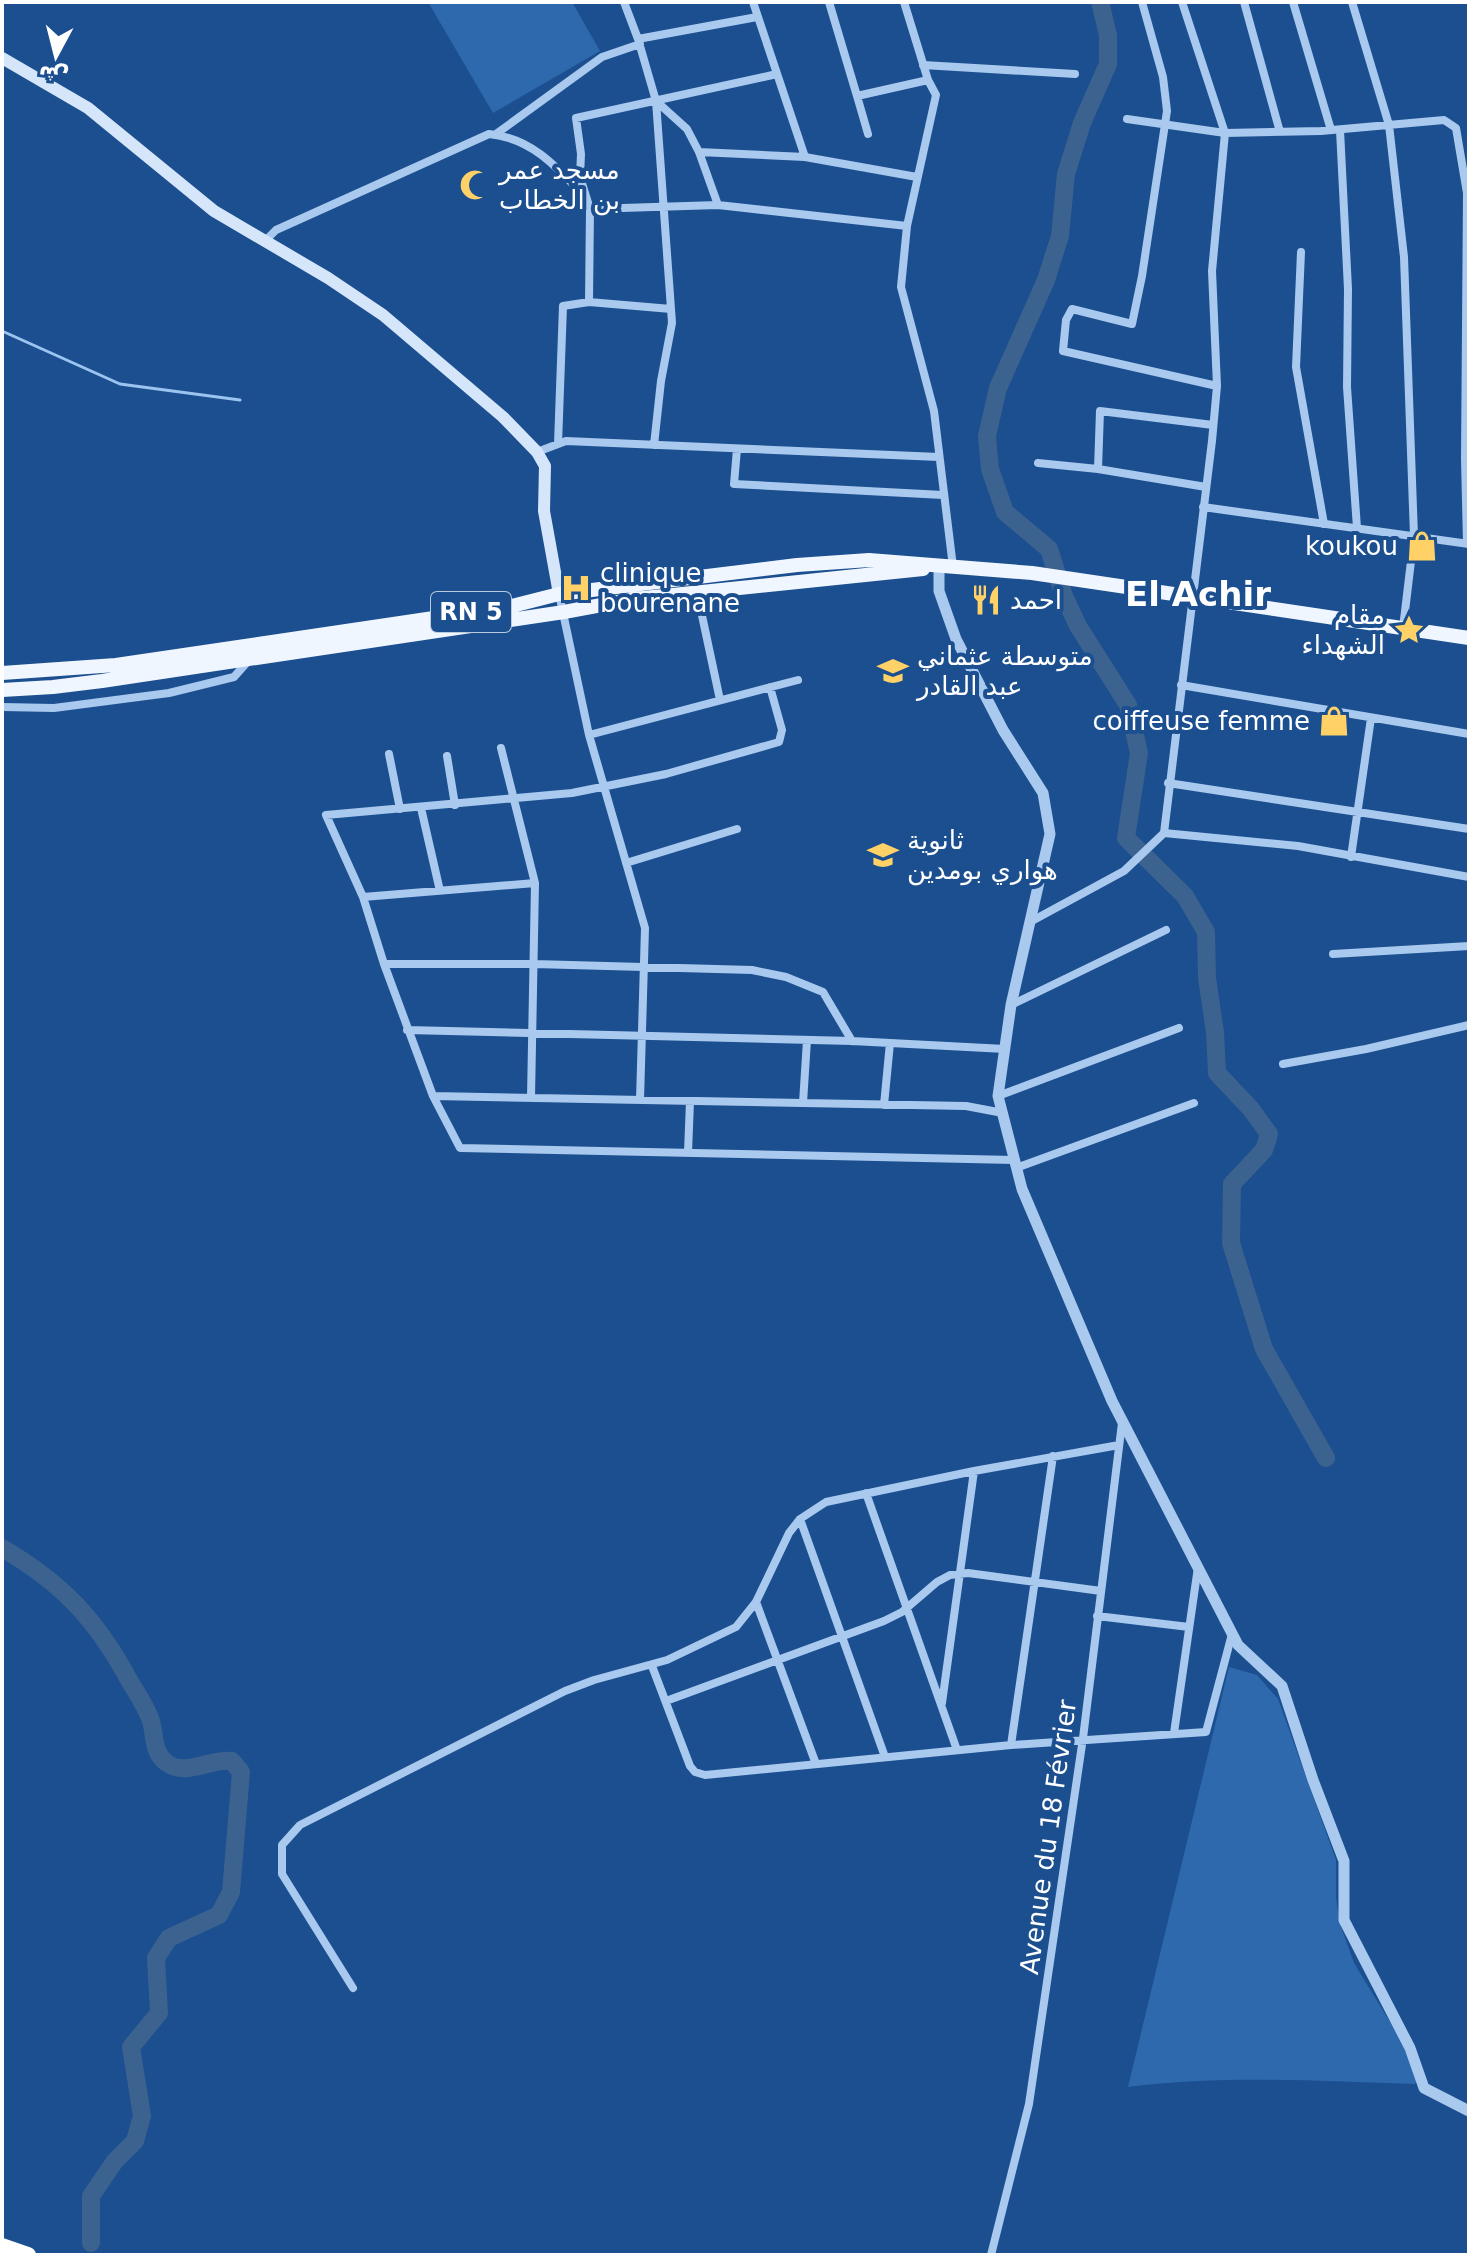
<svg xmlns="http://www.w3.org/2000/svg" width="1471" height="2257" font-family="'DejaVu Sans',Vazirmatn,sans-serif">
	<rect width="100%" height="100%" fill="#1b4f8f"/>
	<!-- green -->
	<path fill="#2e69ad" d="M428 2H572L600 51 493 113Z
		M1229 1667 1257 1675 1278 1699 1336 1860V1898L1340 1924 1354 1963 1401 2040 1417 2079 1415 2084C1319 2081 1223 2075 1128 2087Z"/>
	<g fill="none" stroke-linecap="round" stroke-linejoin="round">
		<!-- stream -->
		<path stroke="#9cc4f0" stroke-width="3" d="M2 331 120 384 240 400"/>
		<!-- river -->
		<path stroke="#3c6290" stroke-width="18" d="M1100 2 1108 35V64L1082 123 1066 174 1060 236 1046 280 998 388 987 436 990 469 1005 512 1049 549 1064 596 1078 626 1128 705 1139 753 1126 838 1185 896 1206 932 1207 978 1215 1032 1217 1073 1251 1109 1269 1134 1264 1150 1232 1184 1231 1243 1264 1349 1326 1458
			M2 1548C62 1583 96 1619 129 1680 136 1692 145 1705 150 1718 156 1733 151 1752 167 1763 185 1777 211 1758 232 1761L241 1772 231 1892 219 1915 169 1938 156 1958 159 2013 131 2047 142 2116 135 2141 115 2161 91 2196V2243"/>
		<!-- minor -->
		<path stroke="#a9c9ee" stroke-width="8" d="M624 2 638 39 656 101 671 309 672 323 661 381 654 445
			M753 2 805 157 917 177
			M829 2 857 96 928 80 936 95 907 226 901 287 934 411 953 567
			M904 2 928 80
			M1142 2 1163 77 1167 111 1142 276 1132 324 1072 309 1066 320 1063 351 1217 386 1212 441 1164 833 1298 846 1469 877
			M1182 2 1225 133 1212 271 1217 386
			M1244 2 1280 132
			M1293 2 1331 130
			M1352 2 1389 125 1404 257 1414 536 1403 628
			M638 39 757 17
			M923 65 1075 74
			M857 96 868 134
			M656 101 687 129 699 152 718 205
			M1127 119 1225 133 1321 131 1444 120 1456 128 1467 193 1465 459 1467 544
			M1340 130 1348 289 1347 387 1357 528
			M496 134 602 57 640 44
			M699 152 805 157
			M590 209 718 205 907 226
			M264 242 276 230 489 134C531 138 556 166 583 195
			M1301 252 1296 367 1324 524
			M589 302 590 209 580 177 581 154 576 118 777 74
			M558 444 563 306 589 302 671 309
			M737 449 734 484 943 495
			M537 452 566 441 939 457
			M1038 463 1098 469 1206 487
			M1098 469 1100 411 1213 425
			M1203 507 1469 544
			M697 592 720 700
			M559 594 589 735 645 928 640 1100
			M1181 685 1469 734
			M2 707 54 708 169 693 234 677 250 659
			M589 735 798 680
			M501 748 535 883 531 1098
			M389 754 400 809
			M447 756 455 805
			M1168 783 1469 829
			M421 808 440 891
			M1351 857 1371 718
			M626 863 737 829
			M363 897 535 883
			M1030 922 1124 871 1164 833
			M1333 954 1469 946
			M384 964 363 897 326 815 572 793 666 774 779 742 782 730 770 687
			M1011 1005 1166 930
			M407 1030 852 1041 1005 1049
			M852 1041 823 992 786 977 752 970 534 964H384L433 1096 966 1106 1003 1113
			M1283 1064 1366 1049 1469 1025
			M433 1096 460 1148 1014 1160
			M998 1096 1179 1028
			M803 1103 807 1040
			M884 1105 890 1043
			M688 1153 690 1101
			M1016 1168 1194 1103
			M866 1493 957 1750
			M800 1519 885 1757
			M756 1602 816 1764
			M1097 1616 1189 1627
			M652 1666 690 1766 695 1772 705 1775 1011 1745 1206 1732 1232 1634
			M666 1701 884 1621 902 1612 937 1582 950 1575 968 1573 1101 1591
			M942 1703 974 1471
			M1174 1733 1198 1567
			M1011 1745 1053 1456
			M353 1988 282 1874V1845L300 1825 565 1691 594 1680 667 1660 736 1627 756 1602 789 1533 800 1519 826 1502 974 1471 1119 1445
			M991 2255 1029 2104 1083 1738 1122 1423"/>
		<!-- tertiary -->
		<path stroke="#a9c9ee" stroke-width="11" d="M939 567V591L956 639 1003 730 1043 793 1050 834 1011 1005 998 1096 1022 1189 1112 1401 1238 1645 1282 1686 1313 1780 1344 1861V1920L1410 2048 1424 2088 1469 2111"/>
		<!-- secondary -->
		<path stroke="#d6e6fa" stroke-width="12" d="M2 58 88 108 214 211 328 278 383 315 503 417 537 452 545 466 544 511 559 594"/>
		<!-- primary -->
		<path stroke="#f0f6ff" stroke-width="14" d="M2 673 116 665 508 607 559 594 797 565 869 560 1032 573 1469 638
			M2 690 53 687 102 681 564 612 634 599 923 569"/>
		<!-- motorway -->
		<path stroke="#fff" stroke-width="16" d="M2 2246 28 2255"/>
	</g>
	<!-- icons -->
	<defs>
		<g id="mosque-bare" transform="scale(2.4)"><path d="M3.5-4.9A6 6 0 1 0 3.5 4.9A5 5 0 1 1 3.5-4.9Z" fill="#ffd166" stroke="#1b4f8f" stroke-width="2.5" paint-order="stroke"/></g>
		<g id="shop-bare" transform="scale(2.4)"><path d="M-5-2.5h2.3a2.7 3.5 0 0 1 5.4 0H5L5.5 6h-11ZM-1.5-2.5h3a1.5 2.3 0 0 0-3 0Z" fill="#ffd166" stroke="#1b4f8f" stroke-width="2.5" paint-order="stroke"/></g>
		<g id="hospital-bare" transform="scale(2.4)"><path d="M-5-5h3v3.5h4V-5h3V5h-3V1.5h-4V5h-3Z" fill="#ffd166" stroke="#1b4f8f" stroke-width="2.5" paint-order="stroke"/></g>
		<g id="restaurant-bare" transform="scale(2.4)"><path d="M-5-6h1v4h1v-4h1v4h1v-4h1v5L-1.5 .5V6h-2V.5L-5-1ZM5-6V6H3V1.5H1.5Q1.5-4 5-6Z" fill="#ffd166" stroke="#1b4f8f" stroke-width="2.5" paint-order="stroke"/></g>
		<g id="sight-bare" transform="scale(2.4)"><path d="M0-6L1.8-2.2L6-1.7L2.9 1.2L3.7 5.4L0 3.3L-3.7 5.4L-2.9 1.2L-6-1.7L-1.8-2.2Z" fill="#ffd166" stroke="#1b4f8f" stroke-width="2.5" paint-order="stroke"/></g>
		<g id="school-bare" transform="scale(2.4)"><path d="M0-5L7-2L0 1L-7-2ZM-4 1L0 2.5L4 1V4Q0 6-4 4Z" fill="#ffd166" stroke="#1b4f8f" stroke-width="2.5" paint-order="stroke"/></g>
	</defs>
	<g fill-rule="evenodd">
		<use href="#mosque-bare" x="475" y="185"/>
		<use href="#shop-bare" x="1422" y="546"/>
		<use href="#hospital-bare" x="576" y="588"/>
		<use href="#restaurant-bare" x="986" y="600"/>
		<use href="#sight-bare" x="1409" y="630"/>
		<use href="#school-bare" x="893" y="671"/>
		<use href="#shop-bare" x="1334" y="721"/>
		<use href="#school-bare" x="883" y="855"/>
	</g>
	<g text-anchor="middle" stroke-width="8" stroke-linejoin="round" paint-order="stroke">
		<!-- shield labels -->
		<rect fill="#1b4f8f" stroke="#bbcadd" stroke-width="2" x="431" y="592" width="80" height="40" rx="6"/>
		<g font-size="24" font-weight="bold" fill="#fff">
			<text x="471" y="620">RN 5</text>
		</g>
		<!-- poi labels -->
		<g font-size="26" fill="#fff" stroke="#1b4f8f" text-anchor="start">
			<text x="499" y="179">مسجد عمر<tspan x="499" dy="30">بن الخطاب</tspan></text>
			<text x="1398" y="555" text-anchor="end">koukou</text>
			<text x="600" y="582">clinique<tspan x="600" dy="30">bourenane</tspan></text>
			<text x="1010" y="609">احمد</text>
			<text x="1385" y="624" text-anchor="end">مقام<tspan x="1385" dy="30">الشهداء</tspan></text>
			<text x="917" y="665">متوسطة عثماني<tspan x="917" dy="30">عبد القادر</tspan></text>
			<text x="1310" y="730" text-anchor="end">coiffeuse femme</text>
			<text x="907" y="849">ثانوية<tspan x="907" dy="30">هواري بومدين</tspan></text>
		</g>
		<!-- street labels -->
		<g font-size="26" fill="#fff" stroke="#1b4f8f">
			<text transform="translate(1048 1837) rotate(-82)" y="9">Avenue du 18 Février</text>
		</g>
		<!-- district labels -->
		<g font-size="34" font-weight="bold" fill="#fff" stroke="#1b4f8f">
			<text x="1198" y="606">El Achir</text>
		</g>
	</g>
	<!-- border -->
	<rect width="1471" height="2257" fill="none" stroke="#ffffff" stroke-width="8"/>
	<!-- north arrow -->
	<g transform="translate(56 56) rotate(187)" stroke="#1b4f8f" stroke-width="6" paint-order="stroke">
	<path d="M0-6L14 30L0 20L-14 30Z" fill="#ffffff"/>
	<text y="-12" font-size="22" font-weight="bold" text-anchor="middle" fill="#ffffff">ش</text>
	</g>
</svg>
